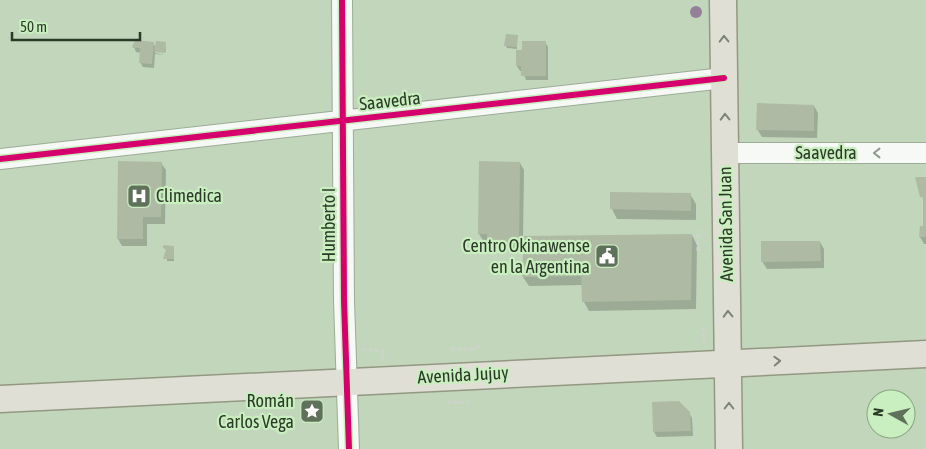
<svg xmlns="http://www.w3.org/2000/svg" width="926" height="449" font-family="'Asap Condensed',sans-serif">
	<rect width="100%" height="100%" fill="#c2d6bc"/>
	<!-- shadow -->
	<path fill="#0003" d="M517 37V49L507 48 506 46Z
		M545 42 548 47V80H526L523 71H520L517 66 524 51Z
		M153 43 156 48 165 44 166 52 155 51V53L165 55 155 54 154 68 143 67 140 62 141 53 136 52 133 44Z
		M814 106 818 113 817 138 762 137 757 129Z
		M161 163 166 170 165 224H147V246H122L118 239Z
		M520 163 524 170 523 237 692 235 697 245 696 309 589 311 584 302 583 285 529 286 523 277 524 250H489L479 234Z
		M926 178V244H924L920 237 925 227 924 201 922 196Z
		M612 193 690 194 696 204V220L617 219 612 209Z
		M820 242 824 249V268L767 269 762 261Z
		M173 247 174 261H167V250L164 248Z
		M689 413 692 418 693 436 657 437 654 432Z"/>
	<!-- building -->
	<path fill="#afbaa4" d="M506 34 518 35 517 47 504 46Z
		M135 40 154 42 152 64 139 63 140 48H132Z
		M156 41 166 42 165 53 154 52Z
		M522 41H546V76H521V66H516V50H522Z
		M757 103 814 105V131L756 130Z
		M118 161 162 162 161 217H143V239H117Z
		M479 161 520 162 519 243 483 242V240H487V234H478Z
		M915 177H926V236L924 237H919L920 226H923V197H920Z
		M610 192 691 193V211L610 209Z
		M692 234 691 300 582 302 581 276 522 277 524 236Z
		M761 241H820L821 261 761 262Z
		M163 245 174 246V259H163L166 249 163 248Z
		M679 401 690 412 691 431 653 432 652 402Z"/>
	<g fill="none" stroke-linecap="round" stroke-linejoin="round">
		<!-- minor casing -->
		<g stroke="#9cac97" stroke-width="22">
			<path id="minor" d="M342 0 344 301 349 449
				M725 153H926
				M0 159 724 78"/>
		</g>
		<!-- major casing -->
		<g stroke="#939882" stroke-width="29">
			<path id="major" d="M723 0 729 449
				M0 399 926 354"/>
		</g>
		<!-- path -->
		<path stroke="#cdd3cb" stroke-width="3" stroke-dasharray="4 2.5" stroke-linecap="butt" d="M698 251V230
			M704 344 703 327H707
			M362 349 383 351V361
			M451 349H475L480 345
			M447 402 471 403"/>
		<!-- minor -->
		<use href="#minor" stroke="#f6f9f5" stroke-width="20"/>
		<!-- major -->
		<use href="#major" stroke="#e0dfd6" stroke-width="26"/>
		<!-- cycleway casing -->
		<g stroke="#c9eebf" stroke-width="9">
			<path id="cycleway" d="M342 0 344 301 349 449
				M0 159 724 78"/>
		</g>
		<!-- cycleway -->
		<use href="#cycleway" stroke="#d6006c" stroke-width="6"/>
	</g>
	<!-- trees -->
	<circle fill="#948099" cx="696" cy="12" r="6"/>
	<!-- one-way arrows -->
	<defs><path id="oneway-chevron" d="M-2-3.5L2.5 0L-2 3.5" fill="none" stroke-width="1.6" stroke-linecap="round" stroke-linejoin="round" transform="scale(1.25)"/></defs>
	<g stroke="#7c8476">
		<use href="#oneway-chevron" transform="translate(724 39) rotate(-91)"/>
		<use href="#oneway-chevron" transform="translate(725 117) rotate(-91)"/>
		<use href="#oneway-chevron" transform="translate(728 314) rotate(-91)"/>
		<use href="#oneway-chevron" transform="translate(777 361) rotate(-2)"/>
		<use href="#oneway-chevron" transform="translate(729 406) rotate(-90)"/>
	</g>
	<use stroke="#909a8e" href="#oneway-chevron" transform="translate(877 153) rotate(-180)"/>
	<!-- icons -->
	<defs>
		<g id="hospital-square" transform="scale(1.25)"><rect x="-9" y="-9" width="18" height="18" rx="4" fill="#60715b" stroke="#c9eebf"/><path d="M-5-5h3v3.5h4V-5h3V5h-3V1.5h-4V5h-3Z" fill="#fff"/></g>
		<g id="civic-square" transform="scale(1.25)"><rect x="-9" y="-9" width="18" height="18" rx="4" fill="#60715b" stroke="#c9eebf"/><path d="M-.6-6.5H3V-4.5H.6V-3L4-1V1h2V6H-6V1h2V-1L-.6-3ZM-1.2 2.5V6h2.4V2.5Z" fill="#fff"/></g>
		<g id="sight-square" transform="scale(1.25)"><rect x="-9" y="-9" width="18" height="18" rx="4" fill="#60715b" stroke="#c9eebf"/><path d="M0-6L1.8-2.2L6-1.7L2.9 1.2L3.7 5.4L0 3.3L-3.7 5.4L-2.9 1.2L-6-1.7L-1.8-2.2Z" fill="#fff"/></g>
	</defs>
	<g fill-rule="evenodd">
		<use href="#hospital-square" x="139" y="196"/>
		<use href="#civic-square" x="607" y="256"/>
		<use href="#sight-square" x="312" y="411"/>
	</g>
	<g text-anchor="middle" stroke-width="4.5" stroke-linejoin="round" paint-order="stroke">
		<!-- street labels -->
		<g font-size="18" fill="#2b3a27" stroke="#c9eebf">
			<text transform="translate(390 101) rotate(-6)" y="6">Saavedra</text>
			<text x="826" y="159">Saavedra</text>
			<text transform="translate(726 224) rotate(-91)" y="6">Avenida San Juan</text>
			<text transform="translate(329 225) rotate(-90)" y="6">Humberto I</text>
			<text transform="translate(463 375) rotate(-3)" y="6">Avenida Jujuy</text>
		</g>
		<!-- poi labels -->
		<g font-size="18" fill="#2b3a27" stroke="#c9eebf" text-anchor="end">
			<text x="156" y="202" text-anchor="start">Climedica</text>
			<text x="590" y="252">Centro Okinawense<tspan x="590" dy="21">en la Argentina</tspan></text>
			<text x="294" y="407">Román<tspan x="294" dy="21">Carlos Vega</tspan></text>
		</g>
	</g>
	<!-- north arrow -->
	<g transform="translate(891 414) rotate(278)"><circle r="24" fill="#c9eebf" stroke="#8aa682"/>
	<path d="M0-4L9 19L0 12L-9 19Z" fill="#60715b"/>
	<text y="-8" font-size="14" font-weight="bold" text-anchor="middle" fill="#2b3a27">N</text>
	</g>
	<!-- scale -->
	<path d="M12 32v8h128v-8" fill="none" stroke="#2b3a27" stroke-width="2.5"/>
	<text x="20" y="32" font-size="15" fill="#2b3a27" stroke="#c9eebf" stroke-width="4" paint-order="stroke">50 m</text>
</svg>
